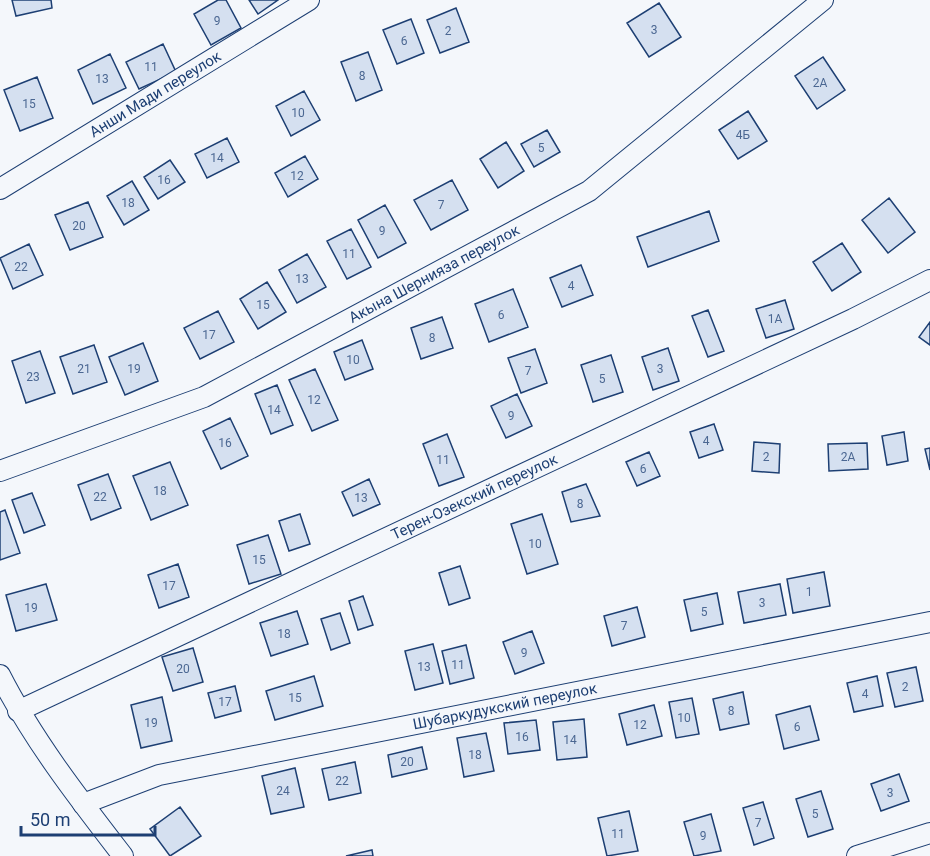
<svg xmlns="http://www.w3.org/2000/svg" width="930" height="856" font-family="Roboto,sans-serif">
	<rect width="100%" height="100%" fill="#f4f7fb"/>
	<!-- building -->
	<path fill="#d5e0f0" stroke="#1d3f73" stroke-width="1.5" d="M12 0H51L52 8 16 16Z
		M218 0H226L241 28 211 45 194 14Z
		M249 0H278L258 14Z
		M659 3 681 37 649 57 627 23Z
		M456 8 469 42 440 53 427 20Z
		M411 19 424 53 397 64 383 30Z
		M163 44 176 72 139 89 126 62Z
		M368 52 382 90 356 101 341 62Z
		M110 54 126 88 93 104 78 70Z
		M823 57 845 90 817 109 795 76Z
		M37 77 53 118 20 131 4 90Z
		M304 91 320 120 291 136 276 106Z
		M748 111 767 141 738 159 719 130Z
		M547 130 560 152 534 167 521 144Z
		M227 138 239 162 207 178 195 154Z
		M506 142 524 171 498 188 480 159Z
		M305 156 318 179 288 197 275 173Z
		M170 160 185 182 158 199 144 177Z
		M452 180 468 210 431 230 414 200Z
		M132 181 149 210 124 225 107 196Z
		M889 198 915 232 888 253 862 220Z
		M88 202 103 237 70 250 55 215Z
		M385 205 406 243 378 258 358 220Z
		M709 211 719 241 648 267 637 237Z
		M351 229 371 267 347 279 327 241Z
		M842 243 861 272 832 291 813 262Z
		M29 244 43 275 13 289 0 258Z
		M307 254 326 287 297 303 279 270Z
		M581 265 593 295 562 307 550 278Z
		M267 282 286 312 258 329 240 299Z
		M513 289 528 327 489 342 475 304Z
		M785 300 794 329 766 338 756 309Z
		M708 310 724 351 708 357 692 316Z
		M218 311 234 342 200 359 184 328Z
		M442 317 453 348 421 359 411 328Z
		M930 322V345L919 337Z
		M362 340 373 369 345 380 334 352Z
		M143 343 158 381 125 395 109 357Z
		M94 345 107 382 73 394 60 357Z
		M668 348 679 381 653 390 642 357Z
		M535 349 547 383 521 393 508 358Z
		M40 351 55 393 26 403 12 361Z
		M611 355 623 392 593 402 581 365Z
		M315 369 338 420 312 431 289 380Z
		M277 385 293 425 271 434 255 394Z
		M517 394 532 426 506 438 491 406Z
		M230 418 248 456 221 469 203 431Z
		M714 424 723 450 699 458 690 432Z
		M904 432 908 461 887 465 882 436Z
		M447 434 464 477 439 486 423 444Z
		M754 442 780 444 779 473 752 471Z
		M867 443 868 469 829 471 828 444Z
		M930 448V470L925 449Z
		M649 452 660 476 637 486 626 462Z
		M170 462 188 505 151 520 133 476Z
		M108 474 121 508 91 520 78 485Z
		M369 479 380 504 353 516 342 492Z
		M586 484 600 516 571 522 562 492Z
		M32 493 45 525 24 533 12 500Z
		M5 510 20 553 0 560V512Z
		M300 514 310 544 289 551 279 521Z
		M542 514 558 564 527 574 511 524Z
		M268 535 281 574 249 584 237 545Z
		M178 564 189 597 159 608 148 575Z
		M460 566 470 598 449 605 439 573Z
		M824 572 830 606 793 613 787 579Z
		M46 584 57 620 16 631 6 595Z
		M780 584 786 615 744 623 738 592Z
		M717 593 723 624 691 631 684 600Z
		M363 596 373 625 358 630 349 601Z
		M637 607 645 637 612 646 604 616Z
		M297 611 308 644 271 656 260 623Z
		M340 613 350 643 331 650 321 619Z
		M532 631 544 663 515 674 503 642Z
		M433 644 443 683 415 690 405 651Z
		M466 645 474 678 450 684 442 651Z
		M193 648 203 682 173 691 162 657Z
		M916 667 923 701 895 707 887 673Z
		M314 676 323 706 275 720 266 691Z
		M877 676 883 706 854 712 847 683Z
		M235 686 241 711 215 718 208 693Z
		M743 692 749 724 720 730 713 699Z
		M162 697 172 741 141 748 131 705Z
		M692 698 699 734 676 738 669 702Z
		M654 705 662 736 627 745 619 714Z
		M810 706 819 740 784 749 776 715Z
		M584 719 587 757 557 760 553 722Z
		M536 720 540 750 508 754 504 723Z
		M486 733 494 771 464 777 457 738Z
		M422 747 427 769 392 777 388 755Z
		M355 762 361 793 329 800 322 769Z
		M295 768 304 807 271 814 262 776Z
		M899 774 909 801 881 811 871 784Z
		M821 791 833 829 808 837 796 799Z
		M763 802 774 838 754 845 743 808Z
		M180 807 201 836 170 856 150 829Z
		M629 811 638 851 607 856 598 818Z
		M711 814 721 851 694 856 684 822Z
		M372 850 373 856H346Z"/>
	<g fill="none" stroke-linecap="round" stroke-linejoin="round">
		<!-- minor casing -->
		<g stroke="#1d3f73" stroke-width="22">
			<g id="minor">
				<path id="s1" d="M0 189 309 0"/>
				<path id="s2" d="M0 471 204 397 589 191 823 0"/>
				<path d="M0 675C33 740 79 799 123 856"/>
				<path id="s3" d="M18 711 853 319 930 280"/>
				<path id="s4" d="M83 804 159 775 930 622"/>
				<path d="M857 856 930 833"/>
			</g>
		</g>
		<!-- minor -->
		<use href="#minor" stroke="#f4f7fb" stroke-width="20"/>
	</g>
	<g text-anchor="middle" stroke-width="4.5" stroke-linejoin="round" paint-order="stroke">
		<!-- number labels -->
		<g font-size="12" fill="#4b6792">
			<text x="217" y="25">9</text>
			<text x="654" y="34">3</text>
			<text x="448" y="35">2</text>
			<text x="404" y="45">6</text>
			<text x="151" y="71">11</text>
			<text x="362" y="80">8</text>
			<text x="102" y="83">13</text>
			<text x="820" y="87">2А</text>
			<text x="29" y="108">15</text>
			<text x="298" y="117">10</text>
			<text x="743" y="139">4Б</text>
			<text x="541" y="152">5</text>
			<text x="217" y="162">14</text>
			<text x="297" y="180">12</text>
			<text x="164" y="184">16</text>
			<text x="128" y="207">18</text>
			<text x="441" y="209">7</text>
			<text x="79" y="230">20</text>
			<text x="382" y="235">9</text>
			<text x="349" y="258">11</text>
			<text x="21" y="271">22</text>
			<text x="302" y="283">13</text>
			<text x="571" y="290">4</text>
			<text x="263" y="309">15</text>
			<text x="501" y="319">6</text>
			<text x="775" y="323">1А</text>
			<text x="209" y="339">17</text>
			<text x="432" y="342">8</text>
			<text x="353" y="364">10</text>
			<text x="84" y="373">21</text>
			<text x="134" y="373">19</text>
			<text x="660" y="373">3</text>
			<text x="528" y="375">7</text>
			<text x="33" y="381">23</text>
			<text x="602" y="383">5</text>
			<text x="314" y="404">12</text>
			<text x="274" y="414">14</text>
			<text x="511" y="420">9</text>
			<text x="706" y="445">4</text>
			<text x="225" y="447">16</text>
			<text x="766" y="461">2</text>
			<text x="848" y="461">2А</text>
			<text x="443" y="464">11</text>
			<text x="643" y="473">6</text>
			<text x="160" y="495">18</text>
			<text x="100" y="501">22</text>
			<text x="361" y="502">13</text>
			<text x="580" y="508">8</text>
			<text x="535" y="548">10</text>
			<text x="259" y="564">15</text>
			<text x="169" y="590">17</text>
			<text x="809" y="596">1</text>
			<text x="762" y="607">3</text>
			<text x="31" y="612">19</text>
			<text x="704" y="616">5</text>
			<text x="624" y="630">7</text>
			<text x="284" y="638">18</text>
			<text x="524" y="657">9</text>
			<text x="458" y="669">11</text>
			<text x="424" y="671">13</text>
			<text x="183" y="673">20</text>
			<text x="905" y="691">2</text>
			<text x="865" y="698">4</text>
			<text x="295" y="702">15</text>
			<text x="225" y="706">17</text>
			<text x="731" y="715">8</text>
			<text x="684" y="722">10</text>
			<text x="151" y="727">19</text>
			<text x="640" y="729">12</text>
			<text x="797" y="731">6</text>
			<text x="522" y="741">16</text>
			<text x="570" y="744">14</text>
			<text x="475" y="759">18</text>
			<text x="407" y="766">20</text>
			<text x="342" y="785">22</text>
			<text x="283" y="795">24</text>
			<text x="890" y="797">3</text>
			<text x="815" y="818">5</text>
			<text x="758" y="827">7</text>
			<text x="618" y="838">11</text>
			<text x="703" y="840">9</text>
		</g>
		<!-- street labels -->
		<g font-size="15" fill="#1d3f73" stroke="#f4f7fb">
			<text dy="5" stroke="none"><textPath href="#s1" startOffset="182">Анши Мади переулок</textPath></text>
			<text dy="5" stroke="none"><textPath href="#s2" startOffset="478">Акына Шернияза переулок</textPath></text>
			<text dy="5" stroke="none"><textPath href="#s3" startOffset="504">Терен-Озекский переулок</textPath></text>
			<text dy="5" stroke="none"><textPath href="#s4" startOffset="434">Шубаркудукский переулок</textPath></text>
		</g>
	</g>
	<!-- scale -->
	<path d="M21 826v9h134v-9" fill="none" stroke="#1d3f73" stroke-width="3"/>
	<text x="30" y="826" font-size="18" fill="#1d3f73" stroke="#f4f7fb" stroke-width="4.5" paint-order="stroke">50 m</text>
</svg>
